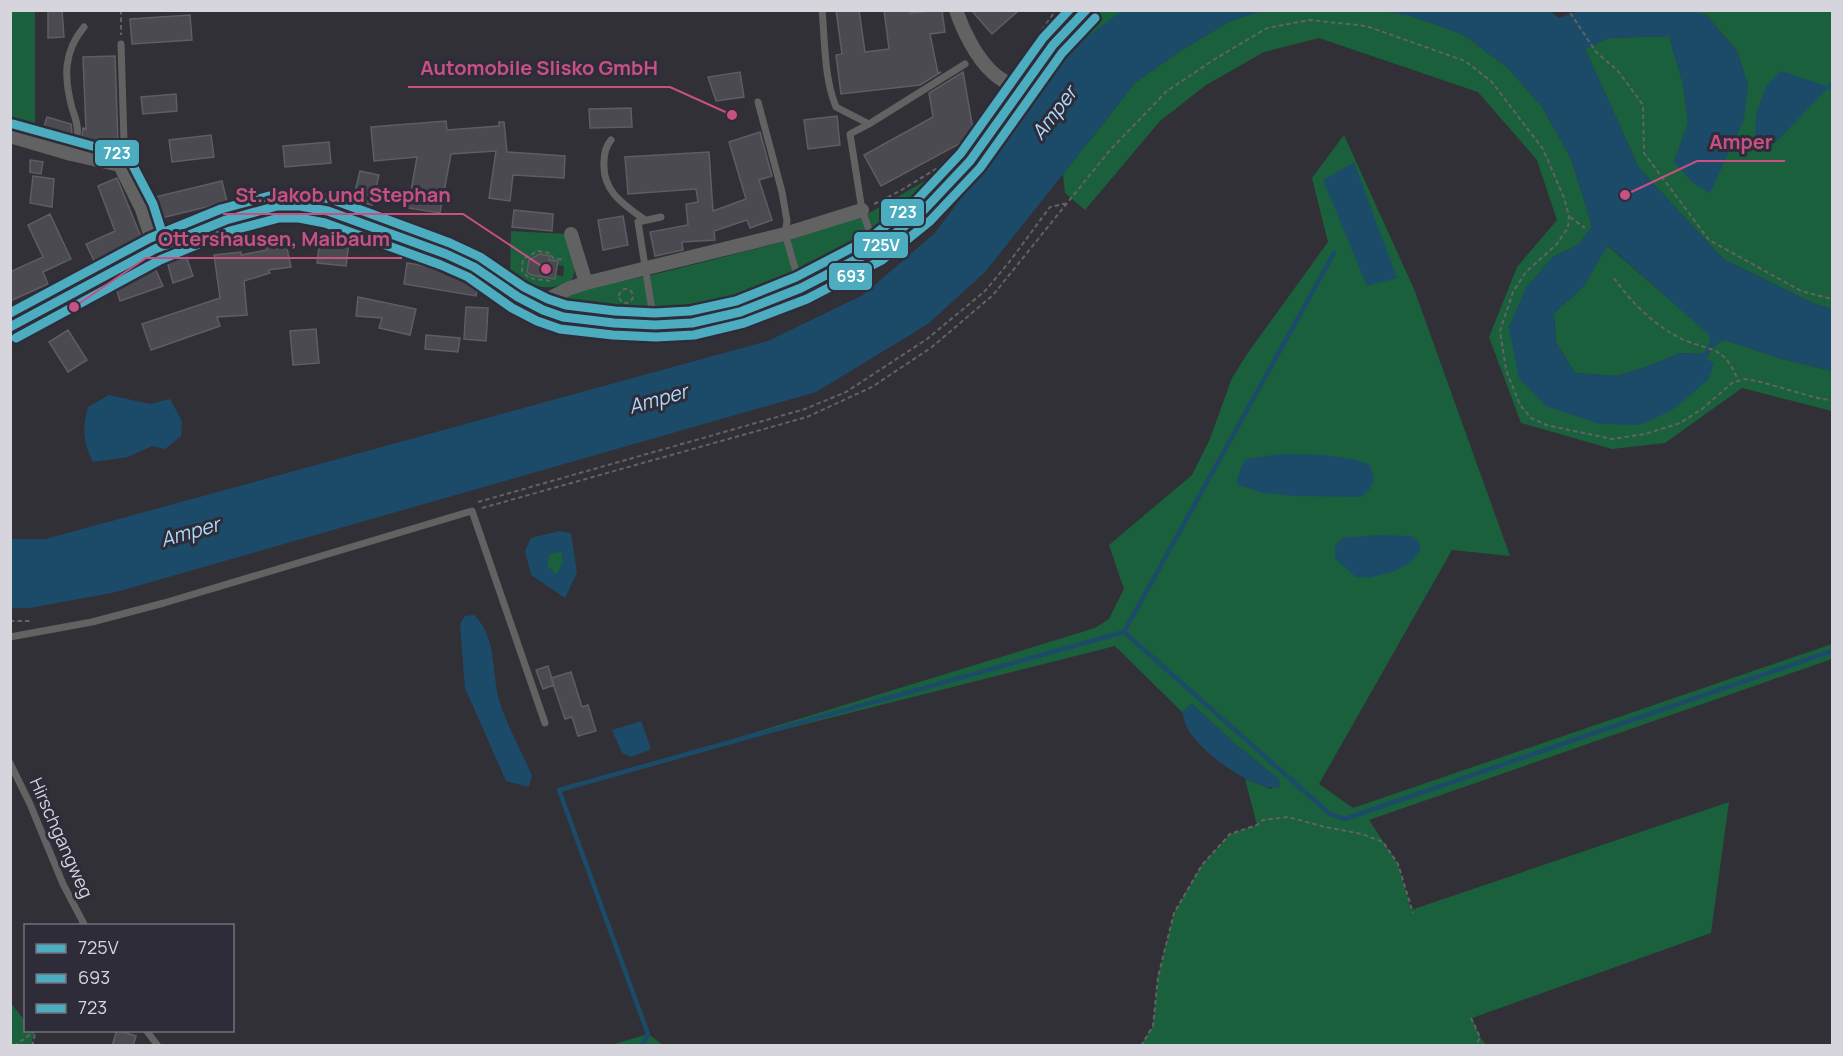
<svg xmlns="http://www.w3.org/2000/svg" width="1843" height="1056" font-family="Manrope,sans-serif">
	<rect width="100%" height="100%" fill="#313036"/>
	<!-- green -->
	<path fill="#1a603c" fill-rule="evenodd" d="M1263 10H1381L1412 16 1464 35 1509 69 1542 107 1571 158 1592 226 1579 244 1553 257 1526 288 1509 328 1546 406 1707 359C1709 349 1716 344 1725 340L1782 359 1832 371V411L1742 388 1665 443 1612 449 1521 423 1489 337 1517 267 1557 220 1537 160 1478 92 1319 38 1264 52 1206 85 1160 121 1085 210 1065 193 1063 174 1135 83 1180 51 1230 21Z
		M11 11H35V137L11 129Z
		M1097 11H1123L1075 46 1067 37Z
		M1688 11H1832V309L1815 304 1723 259 1639 168 1585 49 1608 38 1669 36 1683 84 1688 123 1674 162 1748 86 1737 51 1706 15Z
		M1344 135 1414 289 1510 556 1452 550 1319 784 1353 808 1832 644V659L1369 820 1398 864 1411 910 1729 802 1711 933 1472 1018 1480 1037 1486 1045H1141L1153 1026 1158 977 1174 913 1202 865 1230 834 1257 825 1245 779 1271 789 1279 779 1235 744 1192 704 1182 712 1115 646 675 757 1095 628 1109 619 1124 589 1109 545 1192 475 1209 441 1232 378 1247 354 1328 242 1312 178Z
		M951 166H953C941 180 930 196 917 208 893 229 865 245 837 259 767 296 704 320 624 315 604 314 580 315 562 304L566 297 588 288 648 276 787 241 864 216Z
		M511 231 567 234C570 246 578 265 573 277 571 282 566 283 561 285 544 291 527 284 510 279ZM539 254 549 256V260L558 261 557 265 564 266 563 276 556 275 555 279 531 275 527 272 529 260 533 257 538 258Z
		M1607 245 1710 335V343L1705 353 1698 354 1681 353 1643 368 1616 376 1575 373 1556 342 1554 313 1584 286Z
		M562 551 563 562 557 575 547 566 549 554Z
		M10 1002 25 1021 26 1030 34 1032 31 1045H11Z
		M648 1034 663 1045H611Z"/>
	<!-- water -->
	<path fill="#1c4b69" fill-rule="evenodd" d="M1123 10 1263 11 1230 21 1180 51 1135 83 986 271 928 324 816 392 116 592 30 608H11V539H46L768 341 863 295 935 233 1075 46Z
		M1549 10 1559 18 1581 10H1688L1706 15 1737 51 1748 86 1744 120 1710 193 1693 183 1674 162 1688 123 1683 84 1669 36 1608 38 1585 49 1639 168 1723 259 1815 304 1832 309V371L1782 359 1725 340C1716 344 1709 349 1707 359L1714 363 1708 380 1671 411 1639 425 1600 424 1546 406 1519 378 1509 328 1526 288 1553 257 1579 244 1592 226 1571 158 1542 107 1509 69 1464 35 1412 16 1381 11ZM1608 245 1709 335 1710 343 1705 352 1698 354 1681 353 1643 368 1616 376 1575 373 1556 342 1554 313 1584 286Z
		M1781 71 1829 87 1770 148 1755 139 1756 114 1766 86Z
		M1354 162 1397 278 1367 286 1323 180Z
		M109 395 150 404 170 399 182 421 181 436 165 449 152 446 128 457 93 462C83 443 82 428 88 407Z
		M1279 454C1310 454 1339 454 1369 464 1376 478 1375 487 1361 497L1297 496 1263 493 1236 484 1240 470 1246 459Z
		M559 531 571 533 577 573 565 598 531 575 525 551 531 538ZM562 552 563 562 557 575 547 566 549 554Z
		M1378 535 1412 536 1420 543V552L1410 563 1393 572 1369 578 1356 577 1335 559V546L1342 538Z
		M474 615C498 638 491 675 500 703 508 728 522 752 532 776L529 787 506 781 465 688 460 624 465 616Z
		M1192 704 1235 744 1279 779 1280 788C1252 790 1207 756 1191 734 1186 728 1184 719 1182 712Z
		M641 721 651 749 631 757 622 753 612 730Z"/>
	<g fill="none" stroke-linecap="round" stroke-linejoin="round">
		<!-- stream -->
		<path stroke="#1c4b69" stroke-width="4.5" d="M1829 87 1832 84
			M1124 632 1334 253
			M642 1046 648 1034 559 790 1124 632 1330 814 1345 819 1832 651"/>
	</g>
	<!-- building -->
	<path fill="#4b4a50" stroke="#5e5d63" stroke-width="1.5" d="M48 10H62L64 37 48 38Z
		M836 10H859L865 52 889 49 884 10H910V13L942 10 945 32 930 34 938 73 941 72 920 85 841 94 836 55 842 54Z
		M971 10H1019L992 34Z
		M190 15 192 40 132 44 130 19Z
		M115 56 118 142 81 144 83 128 86 129 83 57Z
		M740 72 744 97 716 101 708 77Z
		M963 72 974 135 972 137 881 186 864 155 933 117 929 93Z
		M176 94 177 111 143 114 141 97Z
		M631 108 632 127 590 128 589 109Z
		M837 116 840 145 808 149 804 120Z
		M47 117 71 124 72 132 69 144 41 136Z
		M446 121 447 130 499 126V122H504L507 152 565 156 564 178 513 175 510 201 489 198 496 151 451 154 440 213 408 208 417 157 374 161 371 127Z
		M760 132 772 176 759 180 772 220 750 228 747 220 714 231 715 240 682 242 683 250 655 256 650 232 688 225 686 204 698 202 696 189 628 194 625 157 709 152 713 211 746 199 729 142Z
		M211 135 214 157 172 162 169 140Z
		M329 142 331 163 285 167 283 146Z
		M30 160 43 162 41 174 30 172Z
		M360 171 379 175 372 205 353 200Z
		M33 176 54 179 52 207 30 203Z
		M117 178 143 242 96 265 86 244 115 231 98 186Z
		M222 181 227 202 157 219 151 198Z
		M514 210 553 214 552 231 512 227Z
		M50 214 71 259 43 272 48 284 10 301V272L43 257 28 225Z
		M623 216 628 245 603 250 598 220Z
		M320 238 349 242 346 266 317 263Z
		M266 247 287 248 291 267 268 270 270 273 244 281 247 315 217 317 220 326 151 350 142 324 220 298 214 255 241 252V255L267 250Z
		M540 254 550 256 549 260 558 261 555 279 531 275 527 272 529 260Z
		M186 255 193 276 173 283 167 261Z
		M407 263 452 270 468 277 478 284 476 296 404 284Z
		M154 266 163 286 120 301 115 284 142 269Z
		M358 297 416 309 410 335 379 328 382 318 356 316Z
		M466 307 488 308 486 341 464 339Z
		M316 329 319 363 293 365 290 331Z
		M68 330 87 360 68 372 49 342Z
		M426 335 460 338 458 352 425 349Z
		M548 666 554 685 543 689 536 670Z
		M571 672 582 707 588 705 596 731 578 736 572 717 565 719 551 678Z
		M117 1030 136 1036 133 1046H112Z"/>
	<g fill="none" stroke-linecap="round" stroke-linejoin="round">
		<!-- path -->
		<path stroke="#636263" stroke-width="2" stroke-dasharray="4.5 3" stroke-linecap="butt" d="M121 10V35
			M1564 10 1569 11 1596 52 1618 71 1643 105 1644 153 1709 240 1801 291 1832 299
			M1042 30 1056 10
			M874 204 900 191 939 167
			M1570 217 1585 228
			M1614 278C1631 302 1652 323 1678 337 1683 340 1690 342 1695 344 1722 352 1727 355 1738 380
			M550 281 529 278 522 271 523 259 538 251 550 253 553 258 565 260
			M619 296a7 7 0 1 1 14 0a7 7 0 1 1-14 0Z
			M478 502 805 409 846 392 927 339 985 291 1010 261 1050 207 1068 203
			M482 508 807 417 872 387 932 347 993 295 1110 150 1167 91 1215 59 1267 28 1310 20 1366 26 1465 61 1491 81 1543 149 1564 198 1569 216 1568 228 1556 245 1526 272 1513 292 1500 331 1506 370 1520 405 1531 418 1546 425 1612 439 1645 434 1680 423 1702 409 1732 383 1745 379 1757 381 1821 399 1832 400
			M10 621H32
			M1471 1018 1480 1037 1476 1046
			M14 1046 34 1032
			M32 1046 36 1030
			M1141 1046 1153 1026 1158 977 1174 913 1202 865 1230 834 1257 825 1263 820 1288 817 1325 827 1362 834 1383 842 1398 864 1413 913"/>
		<!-- lane -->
		<path stroke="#636262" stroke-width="7" d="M822 10C825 41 824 78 836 107L869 124
			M758 102 782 192 787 221 785 234 800 285
			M611 140C606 146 604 153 604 162 602 191 623 204 645 220
			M71 154C73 148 76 142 77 136 79 127 75 117 72 108 64 78 63 52 84 27
			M120 165 124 142 121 44
			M875 247 862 210 850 134 869 124 965 64
			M654 323 638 222 661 217
			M10 637 92 622 164 603 472 511 545 723
			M10 763 30 804 63 884 85 926
			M146 1030 158 1046"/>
		<!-- street -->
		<path stroke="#636262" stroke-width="14" d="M956 10C963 31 976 57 992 72 1000 80 1011 85 1020 90
			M10 136 71 154 120 165 142 209 155 249
			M571 234 586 283
			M543 310 552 297 570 288 586 283 785 234 862 210"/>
		<!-- secondary -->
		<path stroke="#676665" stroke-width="20" d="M10 327 155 249 226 220 277 206H300L328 211 446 254 474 267 518 297 543 310 563 317 614 323 655 325 692 323 740 312 801 288 876 249 922 212 970 161 1053 45 1086 10"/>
		<!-- bus-1 casing -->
		<g stroke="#2f2c3a" stroke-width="14">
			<path id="bus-1" d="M10 327 155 249 226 220 277 206H300L328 211 446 254 474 267 518 297 543 310 563 317 614 323 655 325 692 323 740 312 801 288 876 249 922 212 970 161 1053 45 1086 10"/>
		</g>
		<!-- bus-2 casing -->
		<g stroke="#2f2c3a" stroke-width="14">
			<path id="bus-2" d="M16 338 160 260 230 231 279 218H299L325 223 441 265 468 277 512 308 537 321 560 329 613 335 656 337 694 335 744 323 807 299 882 260 930 221 980 168 1062 53 1095 18"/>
		</g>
		<!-- bus-3 casing -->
		<g stroke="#2f2c3a" stroke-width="14">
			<path id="bus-3" d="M13 124 128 156 153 204 166 245
				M10 313 150 238 221 209 277 194H301L331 199 450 243 480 257 524 287 548 299 566 305 615 311 655 313 690 311 736 301 796 277 869 239 914 203 961 153 1043 38 1069 10"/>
		</g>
		<!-- bus-1 -->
		<use href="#bus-1" stroke="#4dadc0" stroke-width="9"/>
		<!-- bus-2 -->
		<use href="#bus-2" stroke="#4dadc0" stroke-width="9"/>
		<!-- bus-3 -->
		<use href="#bus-3" stroke="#4dadc0" stroke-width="9"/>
	</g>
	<g text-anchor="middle" stroke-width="6" stroke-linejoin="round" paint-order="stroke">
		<!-- street labels -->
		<g font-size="18" fill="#d6d4dd" stroke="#2f2c3a">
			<text transform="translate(61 838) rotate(66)" y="6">Hirschgangweg</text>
		</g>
		<!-- water labels -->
		<g font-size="20" font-style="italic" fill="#afdaf9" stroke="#2f2c3a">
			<text transform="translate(1054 113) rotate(-53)" y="7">Amper</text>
			<text transform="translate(658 399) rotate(-16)" y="7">Amper</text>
			<text transform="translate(190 532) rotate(-16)" y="7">Amper</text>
		</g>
	</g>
	<!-- callouts -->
	<path fill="none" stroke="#c85082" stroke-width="2" d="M732 115L670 87H408M1625 195L1697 161H1785M546 269L463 214H223M74 307L146 258H402"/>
	<g fill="#c85082" stroke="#2f2c3a" stroke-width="2">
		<circle cx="732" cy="115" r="6"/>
		<circle cx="1625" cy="195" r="6"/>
		<circle cx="546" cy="269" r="6"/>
		<circle cx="74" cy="307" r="6"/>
	</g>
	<g font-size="20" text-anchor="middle" font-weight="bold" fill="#c85082" stroke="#2f2c3a" stroke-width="6" stroke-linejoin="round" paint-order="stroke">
		<text x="539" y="75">Automobile Slisko GmbH</text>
		<text x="1741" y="149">Amper</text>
		<text x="343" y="202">St. Jakob und Stephan</text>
		<text x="274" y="246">Ottershausen, Maibaum</text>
	</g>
	<g stroke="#2f2c3a" stroke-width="2">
		<rect x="94" y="139" width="46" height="28" rx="6" fill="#4dadc0"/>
		<rect x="880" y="198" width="45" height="29" rx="6" fill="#4dadc0"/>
		<rect x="853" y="231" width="56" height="28" rx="6" fill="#4dadc0"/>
		<rect x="828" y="262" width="45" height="29" rx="6" fill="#4dadc0"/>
	</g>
	<g font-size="16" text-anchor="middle" font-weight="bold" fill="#fff">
		<text x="117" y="159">723</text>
		<text x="903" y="218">723</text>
		<text x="881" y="251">725V</text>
		<text x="851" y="282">693</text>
	</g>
	<!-- border -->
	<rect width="1843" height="1056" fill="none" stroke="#d6d4dd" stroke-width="24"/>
	<!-- legend -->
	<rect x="24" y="924" width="210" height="108" fill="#2f2c3a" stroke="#726f7b" stroke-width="1.5"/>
	<rect x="36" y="944" width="30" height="9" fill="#4dadc0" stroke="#726f7b" stroke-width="1.5"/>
	<text x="78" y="954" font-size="18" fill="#d6d4dd">725V</text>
	<rect x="36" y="974" width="30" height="9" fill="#4dadc0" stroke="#726f7b" stroke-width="1.5"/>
	<text x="78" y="984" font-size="18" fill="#d6d4dd">693</text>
	<rect x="36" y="1004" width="30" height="9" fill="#4dadc0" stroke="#726f7b" stroke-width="1.5"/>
	<text x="78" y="1014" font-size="18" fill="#d6d4dd">723</text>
</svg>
